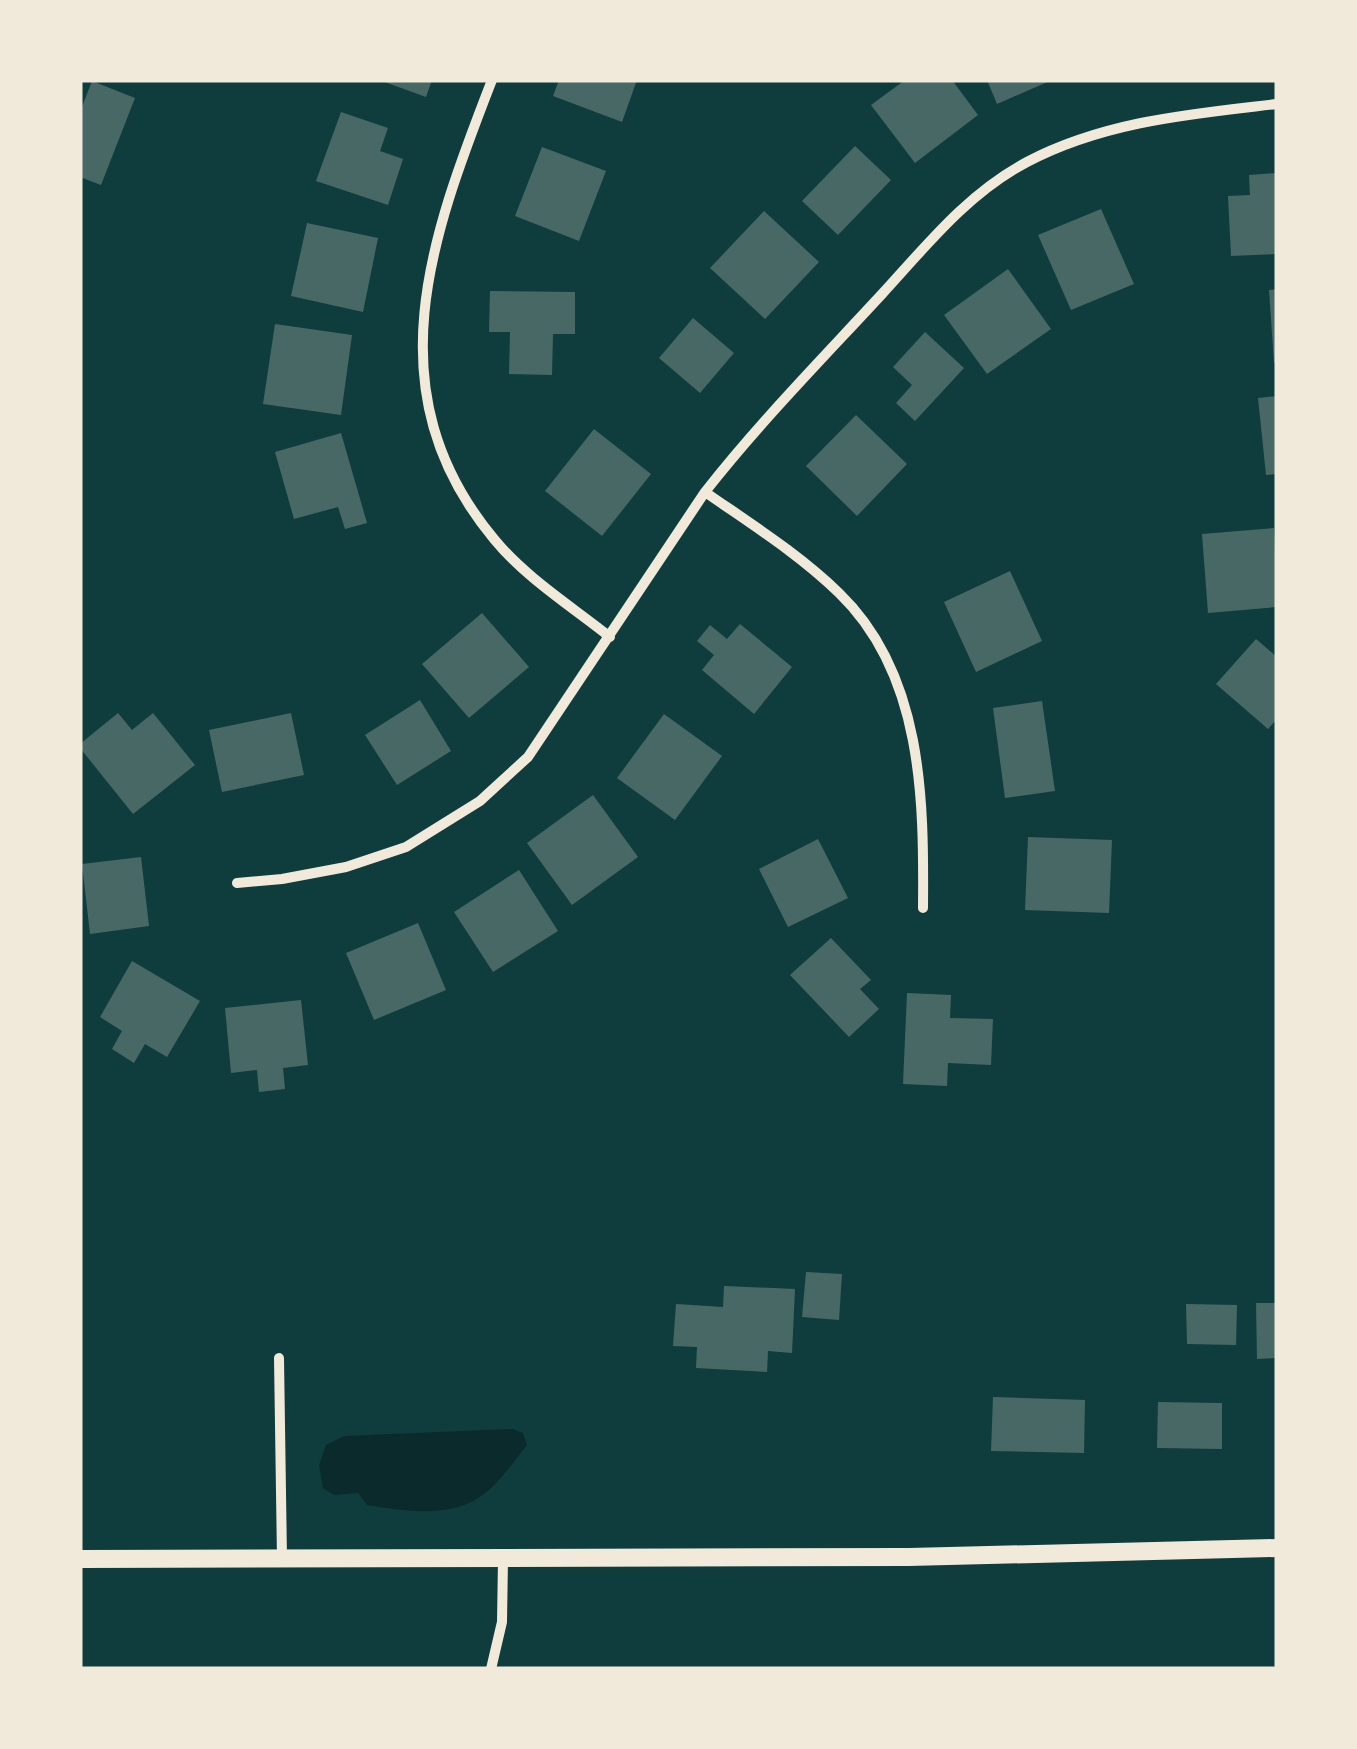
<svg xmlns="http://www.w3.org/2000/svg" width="1357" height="1749" font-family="'DejaVu Sans',sans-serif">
	<rect width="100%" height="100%" fill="#0f3d3e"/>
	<!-- water -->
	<path fill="#0a2a2b" d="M513 1429 523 1433 527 1445C514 1461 501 1481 484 1494 452 1519 404 1511 367 1505L358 1493 334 1495 323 1488 319 1465 326 1445 344 1436Z"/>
	<!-- building -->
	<path fill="#486865" d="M379 80H432L426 97Z
		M559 80H637L622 122 553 96Z
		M905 80H952L978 115 915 163 871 105Z
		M987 80H1052L997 104Z
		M92 81 135 98 101 185 80 177V112Z
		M341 112 388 128 380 151 403 159 388 205 316 181Z
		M855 146 891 180 838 235 802 201Z
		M542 147 606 171 579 241 515 216Z
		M1277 173V254L1231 256 1228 196 1250 195 1249 175Z
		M1101 209 1134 284 1071 310 1038 235Z
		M764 211 819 262 765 319 710 268Z
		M307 223 378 238 363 312 291 296Z
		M1008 269 1051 329 987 374 944 315Z
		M1277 289V363H1274L1269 290Z
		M490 291 575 292V334H553L552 375 509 374 510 332H489Z
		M693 318 734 353 700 393 659 358Z
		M275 324 352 335 341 415 263 404Z
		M925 332 964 368 915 421 896 403 912 385 893 367Z
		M1277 396V474L1266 475 1258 398Z
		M856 415 907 464 857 516 806 466Z
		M594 429 651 474 602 536 545 491Z
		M341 433 367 523 345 529 338 507 294 519 275 452Z
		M1274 528 1277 607 1208 613 1202 534Z
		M1010 571 1042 641 976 672 944 602Z
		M482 613 529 667 469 718 422 664Z
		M740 624 792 667 754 714 702 670 714 655 697 641 710 625 727 639Z
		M1256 639 1277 657V719L1268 729 1216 684Z
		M420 700 451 751 397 785 365 735Z
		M1042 701 1055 791 1005 798 993 708Z
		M118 713 132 730 153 713 195 765 133 814 80 748V744Z
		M291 713 304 775 222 792 209 730Z
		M664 714 722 756 675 820 617 778Z
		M593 795 638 857 572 905 527 843Z
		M1028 837 1112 840 1109 913 1025 910Z
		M818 839 848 898 788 927 759 869Z
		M141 857 149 926 90 934 82 864Z
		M519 870 558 931 493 972 454 912Z
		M418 923 446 990 374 1020 346 953Z
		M831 938 871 980 860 989 879 1009 849 1037 790 975Z
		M132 961 200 1001 167 1057 145 1044 134 1063 112 1049 122 1031 100 1017Z
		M907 993 951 995 950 1018 993 1019 991 1065 948 1063 947 1086 903 1084Z
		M301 1000 308 1065 283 1068 285 1089 259 1092 257 1070 231 1073 225 1008Z
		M806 1272 842 1274 839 1320 802 1317Z
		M724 1286 795 1289 792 1353 768 1351 767 1372 696 1368 697 1347 673 1346 676 1304 723 1307Z
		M1256 1303H1277V1358L1257 1359Z
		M1186 1304 1237 1305 1236 1345 1187 1344Z
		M993 1397 1085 1400 1084 1453 991 1451Z
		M1158 1402 1222 1403V1449L1157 1448Z"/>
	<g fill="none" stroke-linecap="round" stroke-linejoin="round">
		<!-- minor -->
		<path stroke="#f1e9da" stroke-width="10" d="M492 80C431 237 372 392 494 539 525 577 571 606 610 637
			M705 492C751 524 799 554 839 593 923 674 924 799 923 908
			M237 883 282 879 346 867 406 847 480 801 528 757 705 492C760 422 822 359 882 294 927 245 967 194 1027 162 1105 121 1192 114 1277 104
			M279 1358 282 1559
			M491 1669 502 1622 503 1559"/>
		<!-- tertiary -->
		<path stroke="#f1e9da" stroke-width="18" d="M80 1559 909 1557 1277 1548"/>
	</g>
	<!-- border -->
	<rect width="1357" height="1749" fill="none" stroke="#f1e9da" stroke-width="165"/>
</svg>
